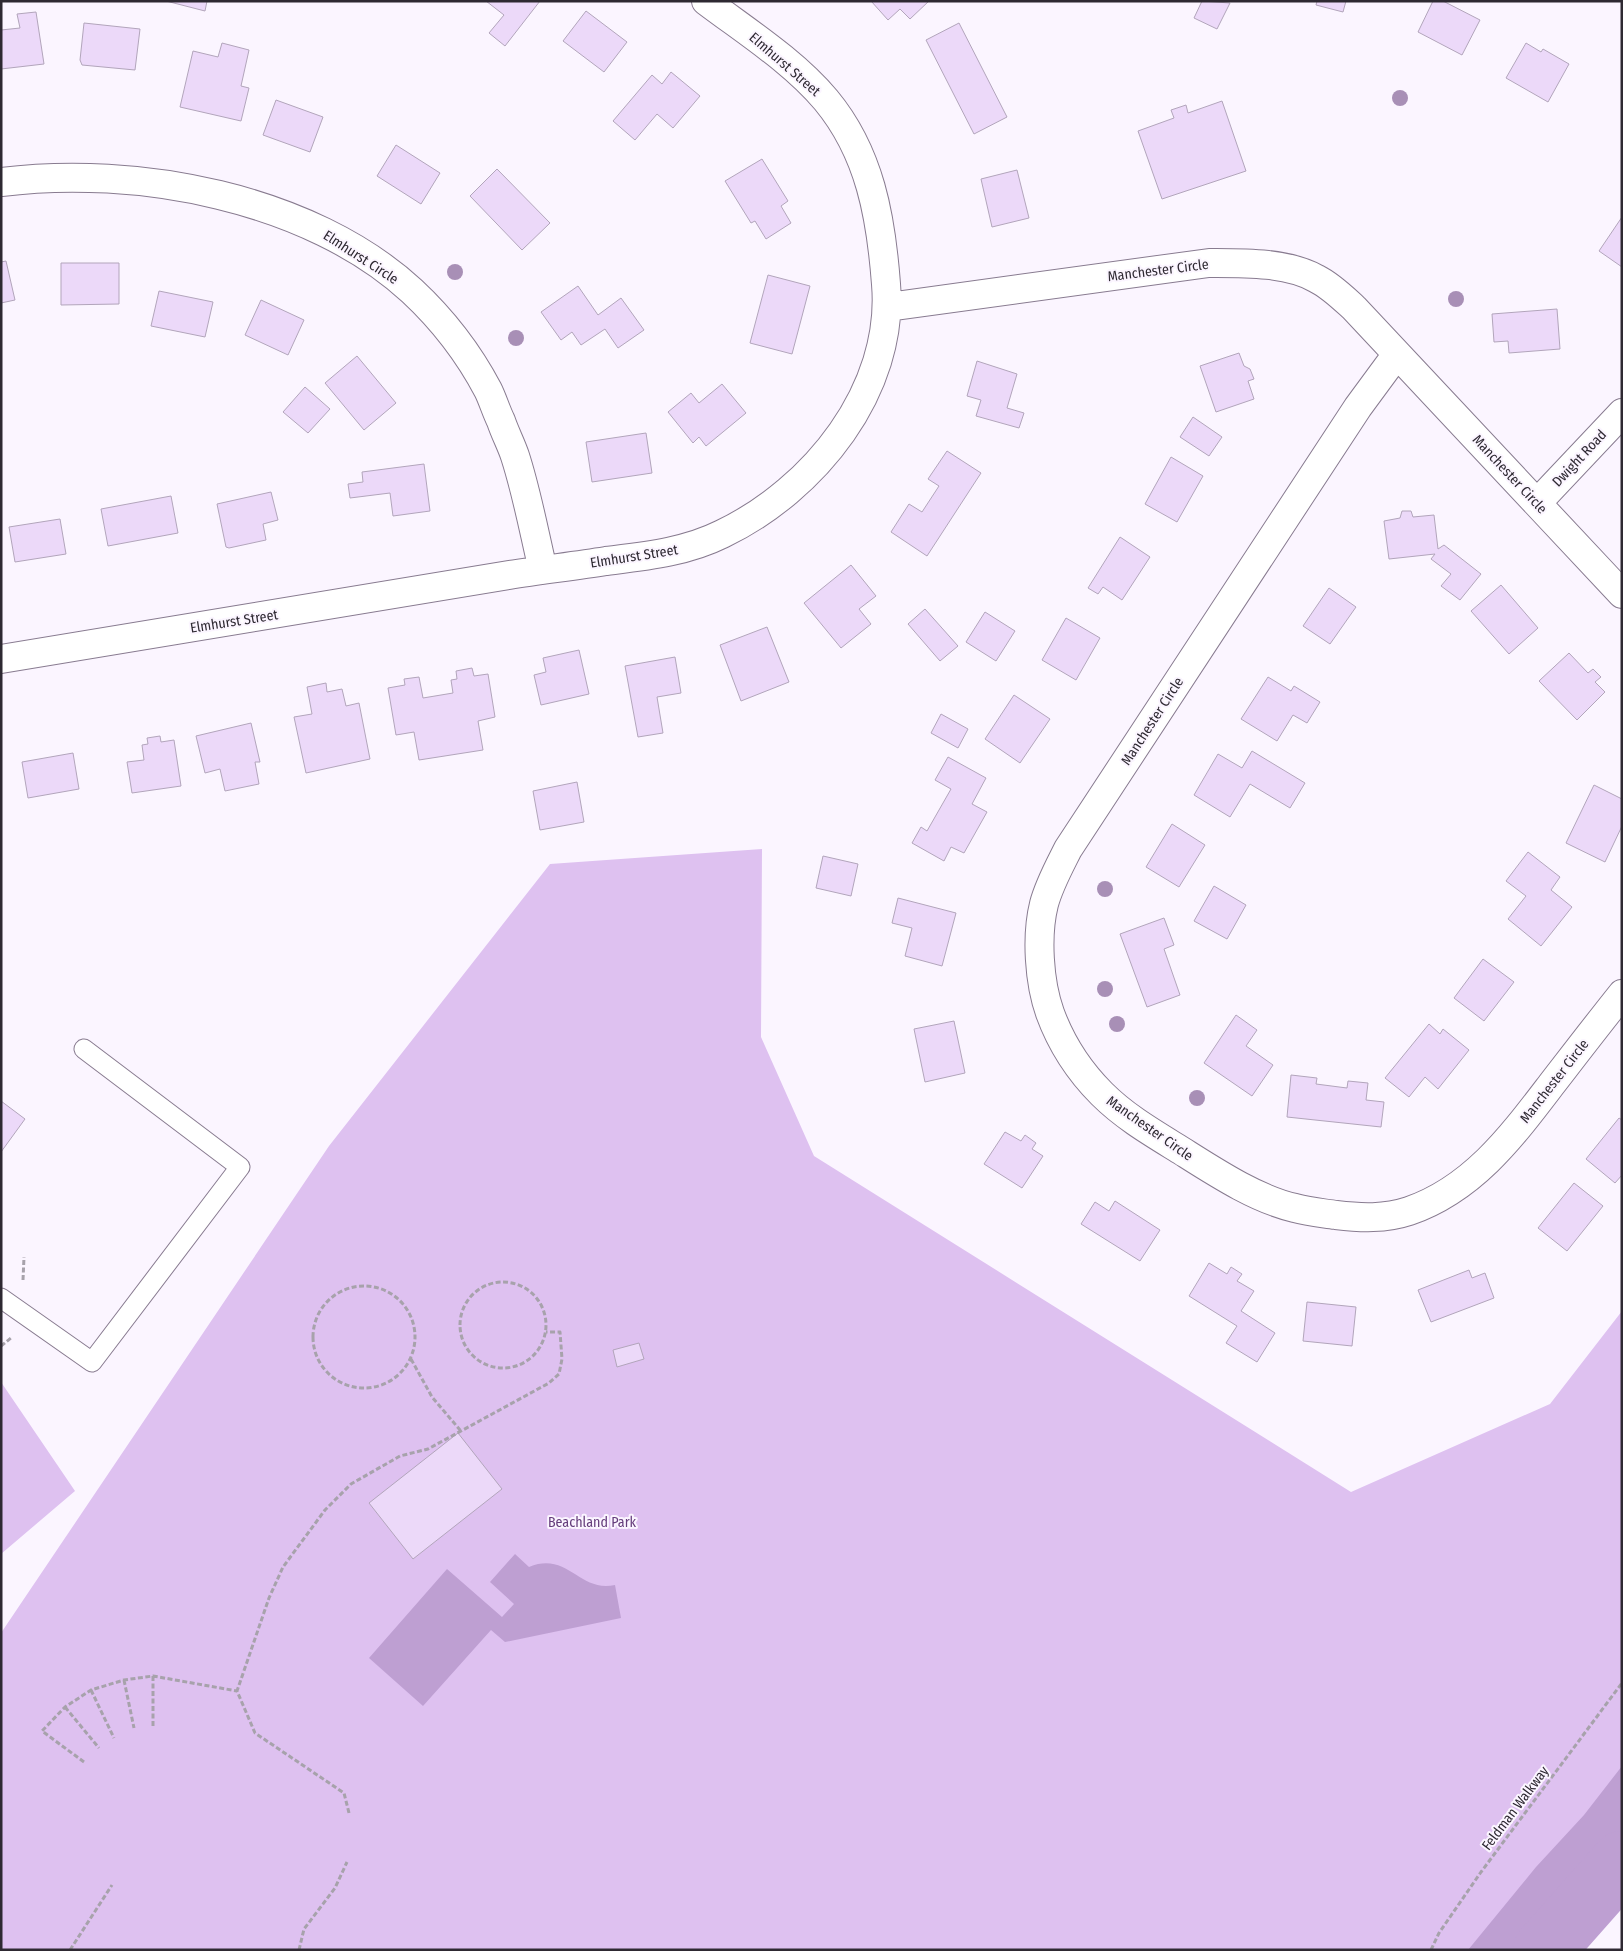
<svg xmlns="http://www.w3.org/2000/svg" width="1623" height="1951" font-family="'Fira Sans Condensed',sans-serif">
	<rect width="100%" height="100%" fill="#fbf5ff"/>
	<!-- green -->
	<path fill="#dec1f0" d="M762 849 761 1037 814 1156 1351 1492 1550 1404 1622 1311V1886L1588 1928 1566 1950H1V1633L329 1146 550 864Z
		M1 1382 75 1491 1 1554Z"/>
	<!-- water -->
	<path fill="#be9fd2" d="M515 1554 529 1567C568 1551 579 1593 615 1585L621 1618 505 1642 491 1630 423 1706 369 1658 447 1569 502 1617 514 1604 490 1582Z
		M1622 1766V1855L1605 1878 1573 1950H1468L1536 1867 1584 1815Z"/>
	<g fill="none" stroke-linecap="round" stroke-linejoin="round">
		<!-- river -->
		<path stroke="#be9fd2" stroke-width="62" d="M1544 1950 1622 1862"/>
	</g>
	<!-- building -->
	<path fill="#ecd9f9" stroke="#b2a5bb" d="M166 1H207L205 11Z
		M486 1H540L505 46 489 33 504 15Z
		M871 1H929L910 19 900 9 888 20Z
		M1202 1 1230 3 1217 29 1194 18Z
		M1317 1H1346L1343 12 1316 5Z
		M1433 1H1443L1480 20 1462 55 1418 32Z
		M586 11 627 42 604 72 563 41Z
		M36 12 44 64 1 69V30L20 28 17 14Z
		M84 23 140 29 135 70 82 65 80 60Z
		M959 23 1007 117 974 134 926 40Z
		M222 43 249 50 241 86 249 88 241 121 180 107 193 51 218 57Z
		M1526 43 1541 52 1543 49 1569 64 1548 102 1506 78Z
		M671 72 700 96 673 128 657 114 635 140 613 121 652 75 662 84Z
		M276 100 323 117 310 152 263 135Z
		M1222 101 1246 171 1162 199 1138 131 1174 118 1171 110 1186 105 1188 113Z
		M396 145 440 173 421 204 377 176Z
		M762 159 788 201 781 206 791 223 766 239 755 221 751 223 725 181Z
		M497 169 550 223 522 250 470 196Z
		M1017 170 1029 218 992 227 981 179Z
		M1622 217V267L1599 251Z
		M6 261 15 300 1 303V262Z
		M61 263H119V304L61 305Z
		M768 275 810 286 792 354 750 343Z
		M578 286 598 315 621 298 644 330 618 348 605 329 581 345 572 332 561 340 541 312Z
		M159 291 213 302 205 337 151 326Z
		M261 300 304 320 288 355 245 335Z
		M1557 309 1560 349 1509 353 1508 341 1494 342 1492 314Z
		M1239 353 1244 366 1250 369 1254 379 1248 381 1254 399 1216 412 1200 366Z
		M357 356 396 403 364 430 325 383Z
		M977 361 1017 374 1007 408 1024 413 1019 428 976 416 981 400 967 396Z
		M722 384 746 413 706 446 699 437 693 443 668 412 691 393 699 403Z
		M305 387 330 409 308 433 283 412Z
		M1193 417 1222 437 1209 456 1180 437Z
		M646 433 652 473 592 482 586 442Z
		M947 451 981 473 927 556 891 532 909 504 922 512 939 486 928 479Z
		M1171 457 1203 476 1177 522 1145 504Z
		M424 464 430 511 393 516 390 493 350 498 348 484 363 482 362 472Z
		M271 492 278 520 263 524 266 540 229 548 226 547 217 504Z
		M171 496 178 533 108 546 101 509Z
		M1402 511H1411L1413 517 1434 515 1438 549 1444 545 1481 574 1460 600 1441 586 1451 574 1431 559 1435 554 1389 559 1384 521 1400 518Z
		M60 519 66 554 15 562 9 527Z
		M1120 537 1150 557 1122 600 1103 587 1098 594 1088 588Z
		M851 565 876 596 859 609 871 624 841 648 804 603Z
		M1501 585 1538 628 1509 654 1471 611Z
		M1329 588 1356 607 1330 644 1303 626Z
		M925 609 958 646 940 661 908 624Z
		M985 612 1015 631 996 661 966 642Z
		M1066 618 1100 638 1076 680 1042 660Z
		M767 627 789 682 741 701 720 645Z
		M579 650 589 694 541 705 534 675 546 672 543 658Z
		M1569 653 1588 673 1593 669 1601 677 1595 682 1605 692 1577 720 1539 681Z
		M675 657 681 693 657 697 663 733 638 737 625 666Z
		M472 668 474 676 488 674 495 717 478 721 483 750 419 760 414 732 396 735 388 688 405 685 404 679 419 677 423 698 453 693 451 680 457 679 456 671Z
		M1268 677 1291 691 1294 686 1320 702 1307 723 1293 715 1277 741 1241 719Z
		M326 683 327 692 342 689 346 706 359 703 370 759 306 773 294 717 312 714 307 687Z
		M1014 695 1050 719 1020 763 985 739Z
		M941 714 968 729 958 748 931 733Z
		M251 723 260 762H255L259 784 225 791 220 769 205 773 196 736Z
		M160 736 161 742 174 740 181 786 132 793 127 762 144 760 142 745 148 744 147 738Z
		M1252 751 1305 783 1290 808 1250 784 1230 817 1194 795 1218 754 1242 768Z
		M73 753 79 789 28 798 22 762Z
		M948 757 986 778 972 804 987 812 964 853 951 847 944 861 912 843 921 827 927 831 951 789 935 780Z
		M577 782 584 822 540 830 533 791Z
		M1594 785 1622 799V826L1605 862 1566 843Z
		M1172 824 1205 845 1179 887 1146 867Z
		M1528 852 1560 877 1551 890 1572 907 1541 946 1508 919 1526 896 1506 881Z
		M823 856 858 864 851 896 816 888Z
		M1214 886 1246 905 1227 939 1194 921Z
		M898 898 956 913 942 966 905 956 912 928 892 923Z
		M1164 918 1174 945 1164 949 1180 995 1147 1007 1120 934Z
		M1483 959 1514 982 1484 1021 1454 998Z
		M1236 1015 1257 1030 1246 1046 1273 1065 1252 1096 1204 1063Z
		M954 1021 965 1073 925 1082 914 1029Z
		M1429 1024 1440 1034 1443 1029 1469 1050 1438 1089 1425 1077 1409 1097 1385 1078Z
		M1291 1075 1317 1078 1316 1084 1347 1088 1348 1081 1368 1083 1366 1100 1384 1102 1381 1127 1287 1117Z
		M1 1101 25 1119 1 1152Z
		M1619 1118 1622 1120V1175L1615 1183 1586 1159Z
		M1005 1132 1021 1141 1025 1135 1036 1143 1032 1149 1043 1156 1022 1188 984 1164Z
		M1574 1183 1603 1206 1567 1251 1538 1228Z
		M1115 1201 1160 1230 1140 1261 1081 1224 1095 1202 1109 1211Z
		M1209 1263 1227 1274 1231 1267 1242 1274 1237 1281 1254 1291 1241 1311 1275 1333 1257 1362 1226 1343 1237 1326 1189 1296Z
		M1469 1270 1472 1278 1485 1273 1494 1298 1431 1322 1418 1290Z
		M1307 1302 1356 1307 1352 1346 1303 1341Z
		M639 1343 644 1359 617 1367 613 1350Z
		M458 1433 502 1489 413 1559 369 1503Z"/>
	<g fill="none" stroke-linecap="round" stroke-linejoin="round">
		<!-- lane casing -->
		<g stroke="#887b90" stroke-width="21">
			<path id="lane" d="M1 1298 92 1362 240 1167 84 1049"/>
		</g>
		<!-- street casing -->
		<g stroke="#887b90" stroke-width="30">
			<path id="street" d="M1 182C136 165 310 197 412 291 442 319 469 354 488 390 493 400 496 411 501 421 505 433 511 444 515 456 527 493 534 532 543 570
				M888 307 1209 263C1242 263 1288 262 1317 279 1331 286 1343 298 1354 308L1622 594
				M1397 354 1358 407 1068 849C1059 867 1049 885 1044 904 1036 936 1039 982 1050 1013 1061 1043 1080 1072 1102 1094 1124 1116 1151 1132 1177 1148 1212 1170 1255 1199 1295 1208 1309 1212 1323 1213 1336 1215 1361 1218 1385 1219 1409 1211 1473 1189 1512 1136 1551 1085 1575 1054 1598 1024 1622 994
				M1537 503 1622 413
				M1 659C170 631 340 603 509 575 541 570 574 566 606 561 646 556 686 552 722 534 814 490 895 390 886 284 881 217 870 153 826 100 793 61 747 32 706 1"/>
		</g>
		<!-- path -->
		<path stroke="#a7a2ab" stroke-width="3" stroke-dasharray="5 2.5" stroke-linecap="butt" d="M23 1280 24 1257
			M460 1325a43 43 0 1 1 86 0a43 43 0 1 1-86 0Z
			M313 1337a51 51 0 1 1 102 0a51 51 0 1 1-102 0Z
			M1 1346 11 1338
			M411 1359 432 1397 460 1430
			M124 1680 134 1728
			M91 1690 114 1738
			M65 1707 99 1748
			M153 1726V1676
			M84 1762 42 1731 65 1707 91 1690 124 1680 153 1676 237 1691
			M349 1813 344 1793 255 1733 237 1691 269 1598 283 1567 325 1510 351 1484 400 1456 428 1449 549 1383 559 1374 562 1359 560 1332H546
			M70 1950 112 1885
			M299 1950 304 1929 335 1888 347 1862
			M1431 1950 1439 1933 1481 1872 1622 1683"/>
		<!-- lane -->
		<use href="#lane" stroke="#fff" stroke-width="19"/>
		<!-- street -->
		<use href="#street" stroke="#fff" stroke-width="28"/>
	</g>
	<!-- trees -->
	<g fill="#a88fb6">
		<circle cx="1400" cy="98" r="8"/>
		<circle cx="455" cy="272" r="8"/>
		<circle cx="1456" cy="299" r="8"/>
		<circle cx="516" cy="338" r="8"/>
		<circle cx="1105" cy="889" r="8"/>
		<circle cx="1105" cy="989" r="8"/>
		<circle cx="1117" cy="1024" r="8"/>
		<circle cx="1197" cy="1098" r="8"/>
	</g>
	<g text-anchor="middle" stroke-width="4" stroke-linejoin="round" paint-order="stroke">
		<!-- street labels -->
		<g font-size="14" fill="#2e2932" stroke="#fbf5ff">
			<text transform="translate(785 64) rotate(41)" y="5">Elmhurst Street</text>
			<text transform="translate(361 257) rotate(33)" y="5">Elmhurst Circle</text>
			<text transform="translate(1158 270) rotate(-7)" y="5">Manchester Circle</text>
			<text transform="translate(1579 458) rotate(-47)" y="5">Dwight Road</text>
			<text transform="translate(1510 474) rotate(47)" y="5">Manchester Circle</text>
			<text transform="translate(634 556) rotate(-9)" y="5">Elmhurst Street</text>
			<text transform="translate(234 621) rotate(-9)" y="5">Elmhurst Street</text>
			<text transform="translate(1152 721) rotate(-57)" y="5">Manchester Circle</text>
			<text transform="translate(1554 1081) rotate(-52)" y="5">Manchester Circle</text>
			<text transform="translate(1150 1128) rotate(35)" y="5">Manchester Circle</text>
			<text transform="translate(1515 1808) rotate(-53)" y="5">Feldman Walkway</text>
		</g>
		<!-- park labels -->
		<g font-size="14" fill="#643c7b" stroke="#fbf5ff">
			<text x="592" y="1527">Beachland Park</text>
		</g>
	</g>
	<!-- border -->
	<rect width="1623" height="1951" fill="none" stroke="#2e2932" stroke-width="5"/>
</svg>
